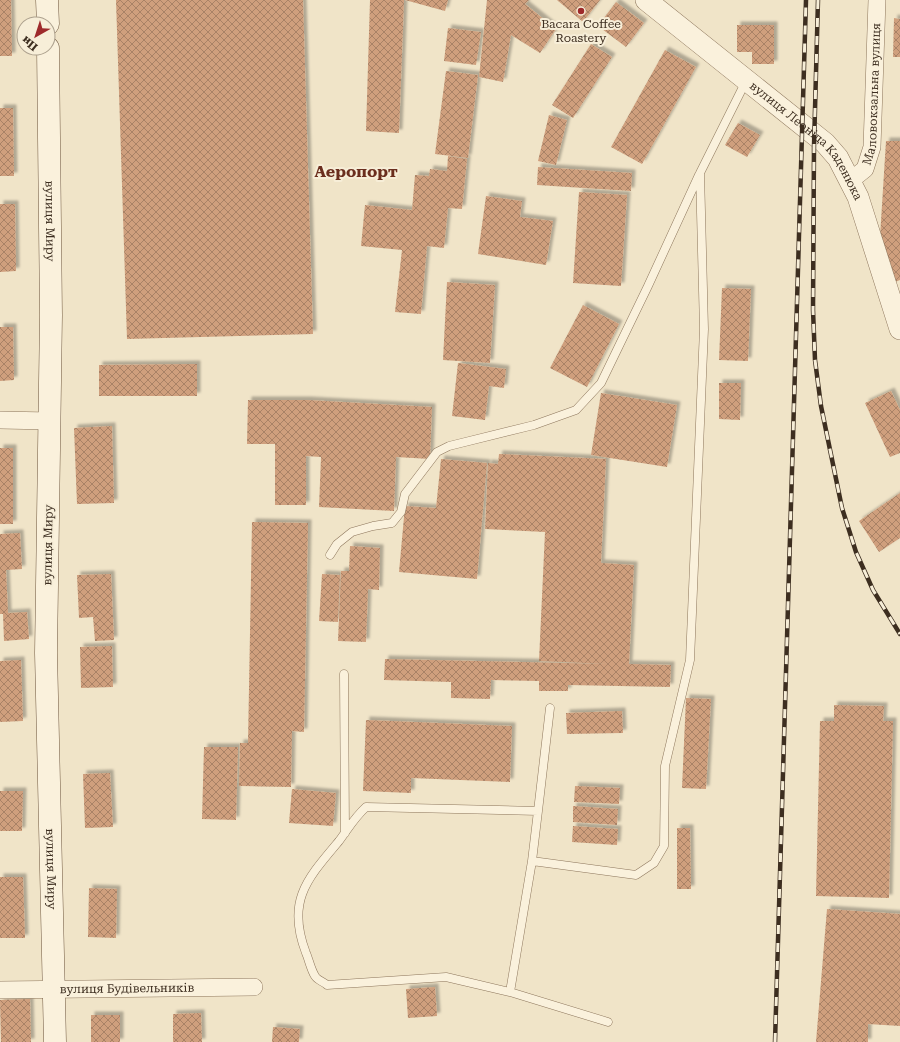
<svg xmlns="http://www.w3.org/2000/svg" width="900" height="1042" font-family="'Roboto Serif',serif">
	<defs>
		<pattern id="building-cross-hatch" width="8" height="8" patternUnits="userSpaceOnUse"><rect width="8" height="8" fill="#cf9f7d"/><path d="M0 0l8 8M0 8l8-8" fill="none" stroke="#a98266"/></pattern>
		<filter id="shadow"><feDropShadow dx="3.5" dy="-3.5" stdDeviation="1" flood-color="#0004"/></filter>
	</defs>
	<rect width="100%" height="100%" fill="#f0e4c8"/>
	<!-- building -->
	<path fill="url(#building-cross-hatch)" filter="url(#shadow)" d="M0 0H11L12 56H0Z
		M116 0H303L313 334 127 339Z
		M370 0H404L399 133 366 131Z
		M405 0H448L445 11Z
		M487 0H529L525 4 556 29 540 53 511 35 503 82 479 77Z
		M557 0H600L583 22Z
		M616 2 644 23 626 47 598 26Z
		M894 18 900 19V57H893Z
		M737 25H774V64H752V52H737Z
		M448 28 481 32 476 65 444 61Z
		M591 44 612 57 573 118 552 105Z
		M665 50 696 67 642 164 611 147Z
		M446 71 478 75 468 158 435 154Z
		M0 108H13L14 176H0Z
		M549 115 567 120 556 165 538 161Z
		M738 123 760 135 747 157 725 145Z
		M886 141H900V280L895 282 880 237Z
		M448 156 467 159 462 209 448 208 444 248 427 246 421 314 395 312 402 250 361 246 365 205 412 210 415 175 429 176 430 169 447 171Z
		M538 167 632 173 631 191 537 185Z
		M579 192 627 195 621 286 573 283Z
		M486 196 522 201 520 217 553 221 546 265 478 254Z
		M0 204H15L16 271 0 272Z
		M447 282 495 285 490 363 443 360Z
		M722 288 751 289 748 361 719 360Z
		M583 305 619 324 587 387 550 368Z
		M0 327H13L14 380 0 381Z
		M458 363 506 369 504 388 489 386 485 420 452 416Z
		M197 364V396H99V365Z
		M719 383H741L740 420 719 419Z
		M891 391 900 410V453L890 457 865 403Z
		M601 393 677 405 667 467 591 455Z
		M248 400H307L432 407 430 459 396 457 394 511 319 507 321 457 306 456V505H275V444H247Z
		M112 426 114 503 77 504 74 428Z
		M0 448H13V524H0Z
		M499 454 606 459 601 563 634 565 629 664 671 665 670 687 568 685V691H539V681L491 680 490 699 451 698V682L384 680 385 659 608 664 539 661 545 532 485 529 488 463 498 464Z
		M441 459 487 463 477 579 399 572 405 506 436 508Z
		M900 493V538L879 552 859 521Z
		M252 522 308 523 304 732 292 731 291 787 239 786 240 743H248Z
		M20 533 22 569 6 570 8 613 27 612 29 639 4 641 3 614H0V534Z
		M350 546 380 548 379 590 368 589 366 642 338 641 341 571H349Z
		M111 574 114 640 95 641 93 617 79 618 77 575Z
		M322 574 340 575 338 622 319 621Z
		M112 646 113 687 81 688 80 647Z
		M21 660 23 721 0 722V661Z
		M686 698 711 699 706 789 682 788Z
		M834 705 884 706 883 721H893L889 898 816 896 820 721H834Z
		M622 711 623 733 567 734 566 713Z
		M366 720 512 726 510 782 411 778V793L363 791Z
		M204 747H238L236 820 202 819Z
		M110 773 113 827 85 828 83 774Z
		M575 786 620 788 619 804 574 802Z
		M292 789 336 793 333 826 289 823Z
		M0 791H23L22 831H0Z
		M573 806 618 809 617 825 573 822Z
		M573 826 618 829 617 845 572 842Z
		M677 828H690L691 889H677Z
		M0 877H23L25 938H0Z
		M89 888 117 889 116 938 88 937Z
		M827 909 900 914V1026L868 1024V1042H816Z
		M435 987 437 1016 408 1018 406 989Z
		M30 999 31 1042H1L0 1000Z
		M201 1013 202 1042H173V1014Z
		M91 1015H120V1042H91Z
		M273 1027 300 1029 299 1042H272Z"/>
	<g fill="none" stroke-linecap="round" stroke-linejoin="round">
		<!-- service casing -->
		<g stroke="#8d765c" stroke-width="9">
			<path id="service" d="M330 555 337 544 352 532 373 526 392 523 401 512 405 494 437 452 449 446 534 425 576 410 601 383 648 286 699 175
				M344 674 345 833
				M538 811 550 708
				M532 861 538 811 366 807C354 818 348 829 339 841 307 879 286 901 306 953 309 960 311 970 315 976 317 980 324 982 327 985L446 977 510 992 608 1022
				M510 992 532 861 636 875 654 863 664 846 665 766 690 660 704 329 700 173 746 81"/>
		</g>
		<!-- minor casing -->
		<g stroke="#8d765c" stroke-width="18">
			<g id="minor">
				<path id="s1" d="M850 181 865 169 872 147 877 0"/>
				<path d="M0 420 50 421"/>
				<path id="s2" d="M0 990 254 987"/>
			</g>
		</g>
		<!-- tertiary casing -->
		<g stroke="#8d765c" stroke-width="22">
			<g id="tertiary">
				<path id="s3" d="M646 0 825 143 838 158 858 197 900 329"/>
			</g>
		</g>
		<!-- secondary casing -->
		<g stroke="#6f573f" stroke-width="23">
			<g id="secondary">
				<path d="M47 0 48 24"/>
				<path id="s4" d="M48 48 51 315 46 653 55 1042"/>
			</g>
		</g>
		<!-- service -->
		<use href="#service" stroke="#faf1dc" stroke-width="8"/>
		<!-- minor -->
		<use href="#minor" stroke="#faf1dc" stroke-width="17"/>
		<!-- tertiary -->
		<use href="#tertiary" stroke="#faf1dc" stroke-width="21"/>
		<!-- secondary -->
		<use href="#secondary" stroke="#faf1dc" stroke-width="22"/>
		<!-- rail casing -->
		<g stroke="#3d2e20" stroke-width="4.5">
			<path id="rail" d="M818 0 814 146 813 310 815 360 821 406 842 508 856 552 873 590 900 634
				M775 1042 806 0"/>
		</g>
		<!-- rail -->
		<use href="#rail" stroke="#f7eed8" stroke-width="3" stroke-dasharray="9" stroke-linecap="butt"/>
	</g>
	<!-- markers -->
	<circle fill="#9e2a2b" stroke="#f7eed8" stroke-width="1.5" cx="581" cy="11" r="4"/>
	<g text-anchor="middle" stroke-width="4" stroke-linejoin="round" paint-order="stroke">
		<!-- poi labels -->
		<g font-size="12" fill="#3d2e20" stroke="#f7eed8">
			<text x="581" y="28">Bacara Coffee<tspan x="581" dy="14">Roastery</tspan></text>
		</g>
		<!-- street labels -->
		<g font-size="12" fill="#3d2e20" stroke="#f7eed8">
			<text dy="4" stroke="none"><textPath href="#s1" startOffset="95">Маловокзальна вулиця</textPath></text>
			<text dy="4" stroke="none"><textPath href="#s3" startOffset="215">вулиця Леоніда Каденюка</textPath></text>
			<text dy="4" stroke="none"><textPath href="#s4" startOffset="173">вулиця Миру</textPath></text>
			<text transform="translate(48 545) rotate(-89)" y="4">вулиця Миру</text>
			<text dy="4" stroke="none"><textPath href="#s4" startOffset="821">вулиця Миру</textPath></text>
			<text dy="4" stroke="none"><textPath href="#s2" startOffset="127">вулиця Будівельників</textPath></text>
		</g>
		<!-- district labels -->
		<g font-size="16" font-weight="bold" fill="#6b2e1e" stroke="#f7eed8">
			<text x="356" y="177">Аеропорт</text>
		</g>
	</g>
	<!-- north arrow -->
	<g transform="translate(36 36) rotate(219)"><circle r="19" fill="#f7eed8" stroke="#ada18e"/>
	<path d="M0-3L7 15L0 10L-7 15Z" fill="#9e2a2b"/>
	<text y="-6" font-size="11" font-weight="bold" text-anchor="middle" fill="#3d2e20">Пн</text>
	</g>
</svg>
